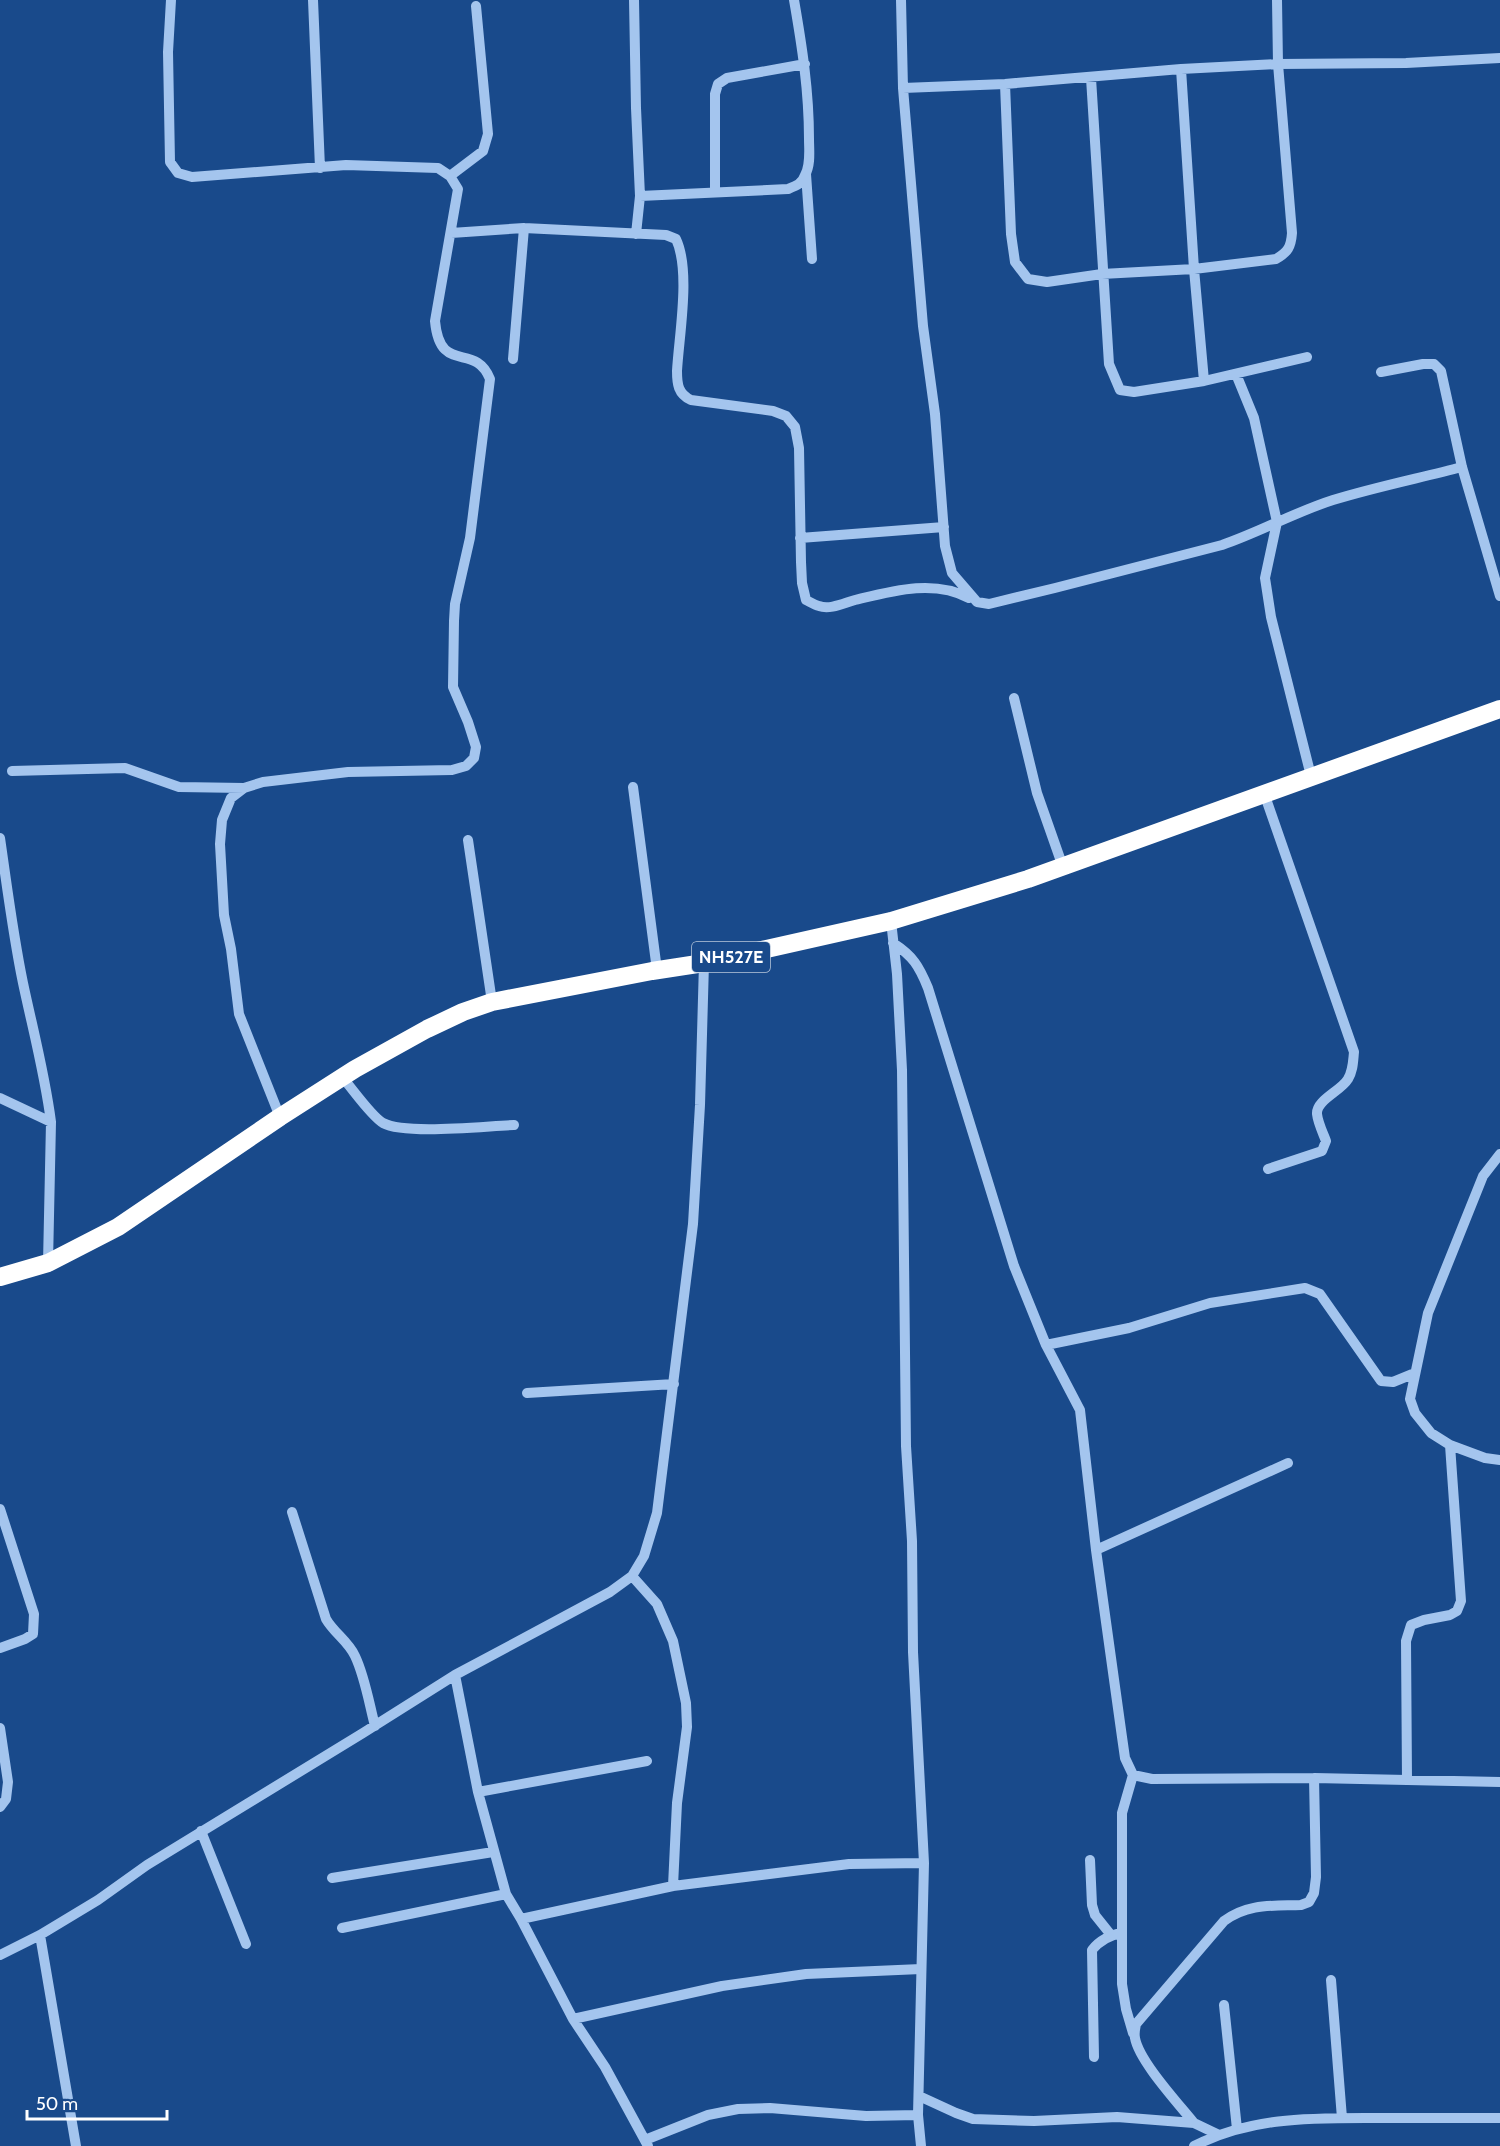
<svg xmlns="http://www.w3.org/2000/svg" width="1500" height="2146" font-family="Cabin,sans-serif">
	<rect width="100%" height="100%" fill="#194a8b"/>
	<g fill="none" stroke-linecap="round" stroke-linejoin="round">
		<!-- minor -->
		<path stroke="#a4c5ee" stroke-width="10" d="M171 0 168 52 170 162 178 173 192 177 346 165 438 168 450 176 458 189 435 321C440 376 475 341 490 379L470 538 455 604 454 621 453 687 468 722 476 747 474 758 466 766 452 770 348 772 263 782 244 788 231 798 222 820 220 844 224 915 231 949 239 1014 280 1117
			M313 0 320 168
			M634 0 636 108 640 196 636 234
			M901 0 903 88 923 326 935 414 945 546 952 573 977 602 989 604 1055 588 1222 545C1260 532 1295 512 1333 500 1375 487 1420 478 1462 467
			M1181 69 1194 269 1204 381
			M1091 78 1109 364 1120 390 1134 392 1204 381 1307 357
			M1005 84 1011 234 1015 262 1028 279 1047 282 1102 274 1194 269 1276 259C1288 252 1291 247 1292 233L1278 64 1277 0
			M903 88 1005 84 1181 69 1278 64 1406 63 1500 58
			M806 174 812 259
			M450 176 483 151 488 134 476 6
			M715 192V94L718 84 727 78 805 64
			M640 196 788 189C796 186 802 184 805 175 811 165 809 150 809 139 809 91 802 46 794 0
			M451 233 524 228 666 235 676 239C691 271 679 335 677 371 677 384 678 394 691 400L773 411 786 416 795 427 799 448 801 562 802 583 806 600C810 602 815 605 819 606 830 610 844 603 855 600 892 591 934 579 969 598
			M513 359 524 228
			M1381 372 1423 364H1434L1441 371 1462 467 1500 596
			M1236 374 1254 418 1277 522 1265 578 1271 617 1311 776
			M800 538 944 527
			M1014 698 1037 793 1063 867
			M12 771 125 768 179 787 244 788
			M633 787 657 970
			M1264 793 1354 1052C1353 1062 1353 1071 1348 1079 1341 1091 1316 1100 1317 1114 1318 1123 1323 1133 1326 1141L1322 1151 1268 1169
			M0 838C7 886 13 935 23 983 33 1030 45 1075 51 1122
			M468 840 492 1002
			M891 921 897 974 902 1070 906 1446 912 1541 913 1652 924 1863 918 2115 921 2146
			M893 943C913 956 919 966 928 988L1014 1266 1046 1345 1080 1410 1096 1550 1122 1737 1125 1758 1133 1775 1152 1779 1314 1778 1500 1782
			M342 1077C352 1088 371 1116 383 1123 405 1135 485 1126 514 1125
			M0 1098 51 1122 48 1263
			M1500 1154 1483 1176 1428 1313 1410 1399 1415 1413 1431 1433 1450 1445 1485 1458 1500 1460
			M1046 1345 1129 1328 1210 1303 1305 1288 1320 1294 1381 1381 1393 1382 1415 1373
			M527 1393 674 1384
			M0 1509 34 1614 33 1634 25 1639 0 1648
			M292 1512 326 1619C334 1633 348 1641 355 1656 365 1677 369 1703 375 1726
			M1096 1550 1288 1463
			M632 1576 657 1604 673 1641 686 1703 687 1727 677 1803 673 1886
			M455 1675 478 1792 506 1894 521 1919 573 2019 605 2067 648 2146
			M0 1728 8 1782 6 1799 0 1807
			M1133 1775 1122 1813V1984L1126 2009 1133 2033
			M1407 1780 1406 1641 1411 1625 1424 1620 1450 1615 1457 1611 1461 1601 1450 1445
			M478 1792 647 1761
			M201 1831 246 1944
			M1090 1860 1092 1905 1095 1915 1111 1935
			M332 1878 493 1852
			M521 1919 673 1886 849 1864 924 1863
			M342 1928 506 1894
			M40 1935 76 2146
			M0 1955 40 1935 98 1900 147 1865 363 1733 455 1675 610 1592 632 1576 644 1556 657 1513 693 1224 700 1105 704 963
			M1331 1980 1342 2118
			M1224 2005 1237 2129
			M573 2019 722 1986 806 1974 921 1969
			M1094 2057 1092 1950C1100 1940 1110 1935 1122 1933
			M919 2096 956 2113 973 2119 1034 2121 1117 2117 1194 2123 1217 2134
			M1194 2123C1178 2103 1139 2061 1135 2038 1134 2033 1135 2029 1136 2024L1224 1921C1248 1903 1273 1906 1301 1905L1309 1902 1314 1893 1316 1877 1314 1778
			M645 2140 708 2115 738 2109 770 2108 866 2116 918 2115
			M1194 2146C1252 2117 1309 2118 1372 2118 1415 2118 1457 2118 1500 2118"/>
		<!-- highway -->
		<path stroke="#fff" stroke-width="18" d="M0 1277 48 1263 118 1227 280 1117 355 1069 427 1029 463 1012 492 1002 652 971 704 963 891 921 1028 879 1500 709"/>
	</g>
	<g text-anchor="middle" stroke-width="5" stroke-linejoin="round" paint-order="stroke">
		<!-- shield labels -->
		<rect fill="#194a8b" stroke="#bac9dc" stroke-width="1.5" x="692" y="942" width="78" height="30" rx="4.5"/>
		<g font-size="18" font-weight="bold" fill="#fff">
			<text x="731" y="963">NH527E</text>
		</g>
	</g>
	<!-- scale -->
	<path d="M27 2110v9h140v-9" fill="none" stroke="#ffffff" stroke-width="3"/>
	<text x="36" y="2110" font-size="18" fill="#ffffff" stroke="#194a8b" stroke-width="4.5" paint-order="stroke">50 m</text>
</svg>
